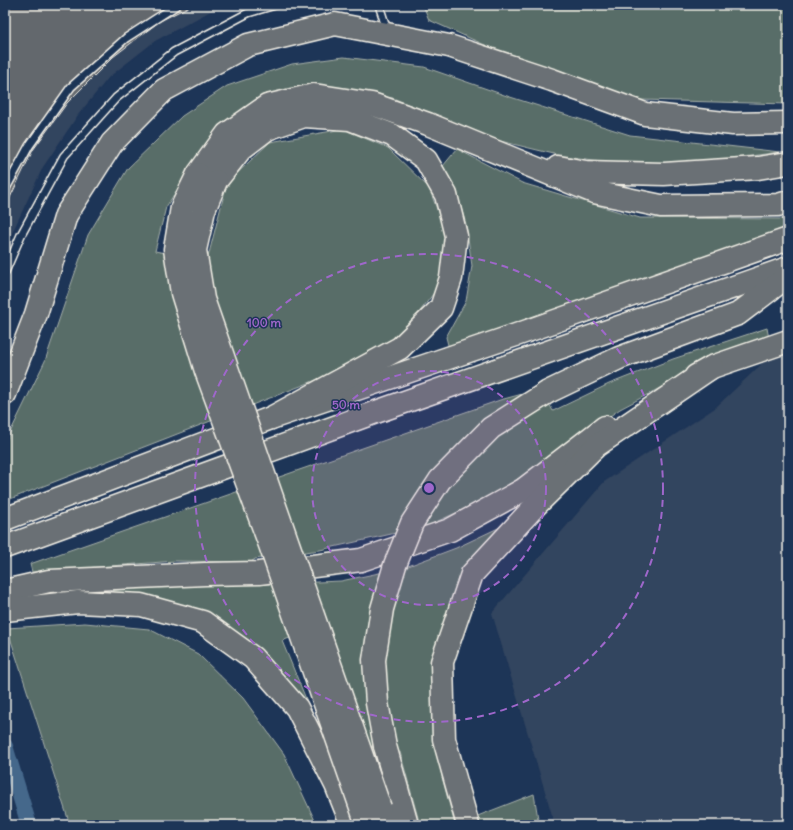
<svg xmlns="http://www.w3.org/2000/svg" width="793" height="830" font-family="Delius,sans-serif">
	<rect width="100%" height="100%" fill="#1d3557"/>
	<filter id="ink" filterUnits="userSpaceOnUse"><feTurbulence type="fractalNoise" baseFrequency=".025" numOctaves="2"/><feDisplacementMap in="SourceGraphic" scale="8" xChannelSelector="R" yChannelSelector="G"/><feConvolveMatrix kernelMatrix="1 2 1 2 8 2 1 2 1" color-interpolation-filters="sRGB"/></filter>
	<g filter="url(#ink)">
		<!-- built -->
		<path fill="#32445e" d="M5 5H222L155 41 109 77 78 115 43 167 13 231 5 251Z
			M788 339V825H555L492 613 604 482 715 408Z"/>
		<!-- green -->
		<path fill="#586d68" stroke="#a6afa8" d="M423 5H788V104L606 99 429 20Z
			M344 57 424 67 507 96 630 135 780 152 676 166 622 164 558 155 488 138 393 98 305 87 213 133 166 207 155 251 207 261 227 183 270 142 343 129 388 148 429 188 447 236 442 282 403 334 347 368 5 501V443L45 361 88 235 128 168 182 116 227 86 292 64Z
			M457 149 522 183 640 218 783 219 788 235 449 349 446 337 466 301 472 266 466 224 455 188 443 166Z
			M767 328 769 339 692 371 620 409 542 464 480 502 427 526 320 550 255 559 251 562 175 561 32 572 30 564 500 400 541 389 553 411 609 384 673 359Z
			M513 521 479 560 433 730 442 777 455 825H420L400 752 370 756 324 624 282 641 323 740 254 650 113 596V590L164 586 272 584 341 581 403 568 456 548Z
			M85 623 149 629 198 654 243 698 284 754 317 825H70L7 628Z
			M534 794 539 825H477L475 817Z"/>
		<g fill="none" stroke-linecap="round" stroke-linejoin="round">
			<!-- canal -->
			<path stroke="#45678b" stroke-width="16" d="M5 746 29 825"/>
		</g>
		<!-- building -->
		<path fill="#63676d" stroke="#f4f1e8" d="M5 5H192L160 21 113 57 67 103 33 150 5 208Z"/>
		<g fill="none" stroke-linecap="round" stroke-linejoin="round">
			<!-- service casing -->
			<g stroke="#f4f1e8" stroke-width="10">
				<path id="service" d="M379 5 387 30
					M5 190 29 146 71 87 126 38 177 5
					M5 272 21 235 64 156 116 98 174 52 248 13 275 5"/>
			</g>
			<!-- trunk casing -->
			<g stroke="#f4f1e8" stroke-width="25">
				<path id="trunk" d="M696 376 712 367 788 341
					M5 394 36 314 66 215 112 143 164 90 248 45 335 24 449 46 552 80 645 114 733 124 788 123
					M5 519 271 418 516 335 788 239
					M5 547 376 412 788 268
					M5 591 49 581 205 574 259 573 361 560 450 530 523 490 605 427"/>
			</g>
			<!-- motorway casing -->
			<g stroke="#f4f1e8" stroke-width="25">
				<path id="motorway" d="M558 167 586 172 664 174 758 168 788 163
					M198 174 227 134 267 106 314 95 372 104 428 124 594 192 661 206 778 205 788 202
					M216 181 241 149 267 129 304 116 350 119 392 135 426 160 446 195 456 236 451 278 441 308 400 348 271 418
					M548 392 619 358 738 314 788 276
					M5 610 78 602 141 605 203 622 253 658 297 708 336 785 352 825
					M385 746 407 825
					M380 808 385 825
					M468 825 444 739 442 662 472 574 535 506 596 446 712 367"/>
			</g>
			<!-- service -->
			<use href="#service" stroke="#1d3557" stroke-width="7"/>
			<!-- trunk -->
			<use href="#trunk" stroke="#6a7074" stroke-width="22"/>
			<!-- motorway -->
			<use href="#motorway" stroke="#6a7074" stroke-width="22"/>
			<!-- motorway-bridge casing -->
			<g stroke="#f4f1e8" stroke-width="25" stroke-linecap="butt">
				<path id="motorway-bridge" d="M198 174 182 207 175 249 182 293 206 371 270 545 365 819
					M216 181 204 210 195 250 203 299 380 808
					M385 746 377 703 374 660 382 609 395 565 412 523 440 480 491 428 548 392"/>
			</g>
			<!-- motorway-bridge -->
			<use href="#motorway-bridge" stroke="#6a7074" stroke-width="22"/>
		</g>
	</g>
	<!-- distance rings -->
	<circle cx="429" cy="488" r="117" fill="#9f67cb" fill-opacity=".12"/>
	<g fill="none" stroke="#9f67cb" stroke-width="2" stroke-dasharray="7 5">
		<circle cx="429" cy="488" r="117"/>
		<circle cx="429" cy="488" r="234"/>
	</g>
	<circle cx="429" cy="488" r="6" fill="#9f67cb" stroke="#1d3557" stroke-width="2"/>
	<g font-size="12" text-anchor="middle" font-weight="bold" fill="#9f67cb" stroke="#1d3557" stroke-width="3" stroke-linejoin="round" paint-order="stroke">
		<text x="264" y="327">100 m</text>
		<text x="346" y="409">50 m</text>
	</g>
	<!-- margin -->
	<rect width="793" height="830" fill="none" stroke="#1d3557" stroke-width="20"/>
	<rect x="10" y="10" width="773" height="810" fill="none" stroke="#f4f1e8" stroke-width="1.5" filter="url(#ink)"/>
</svg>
